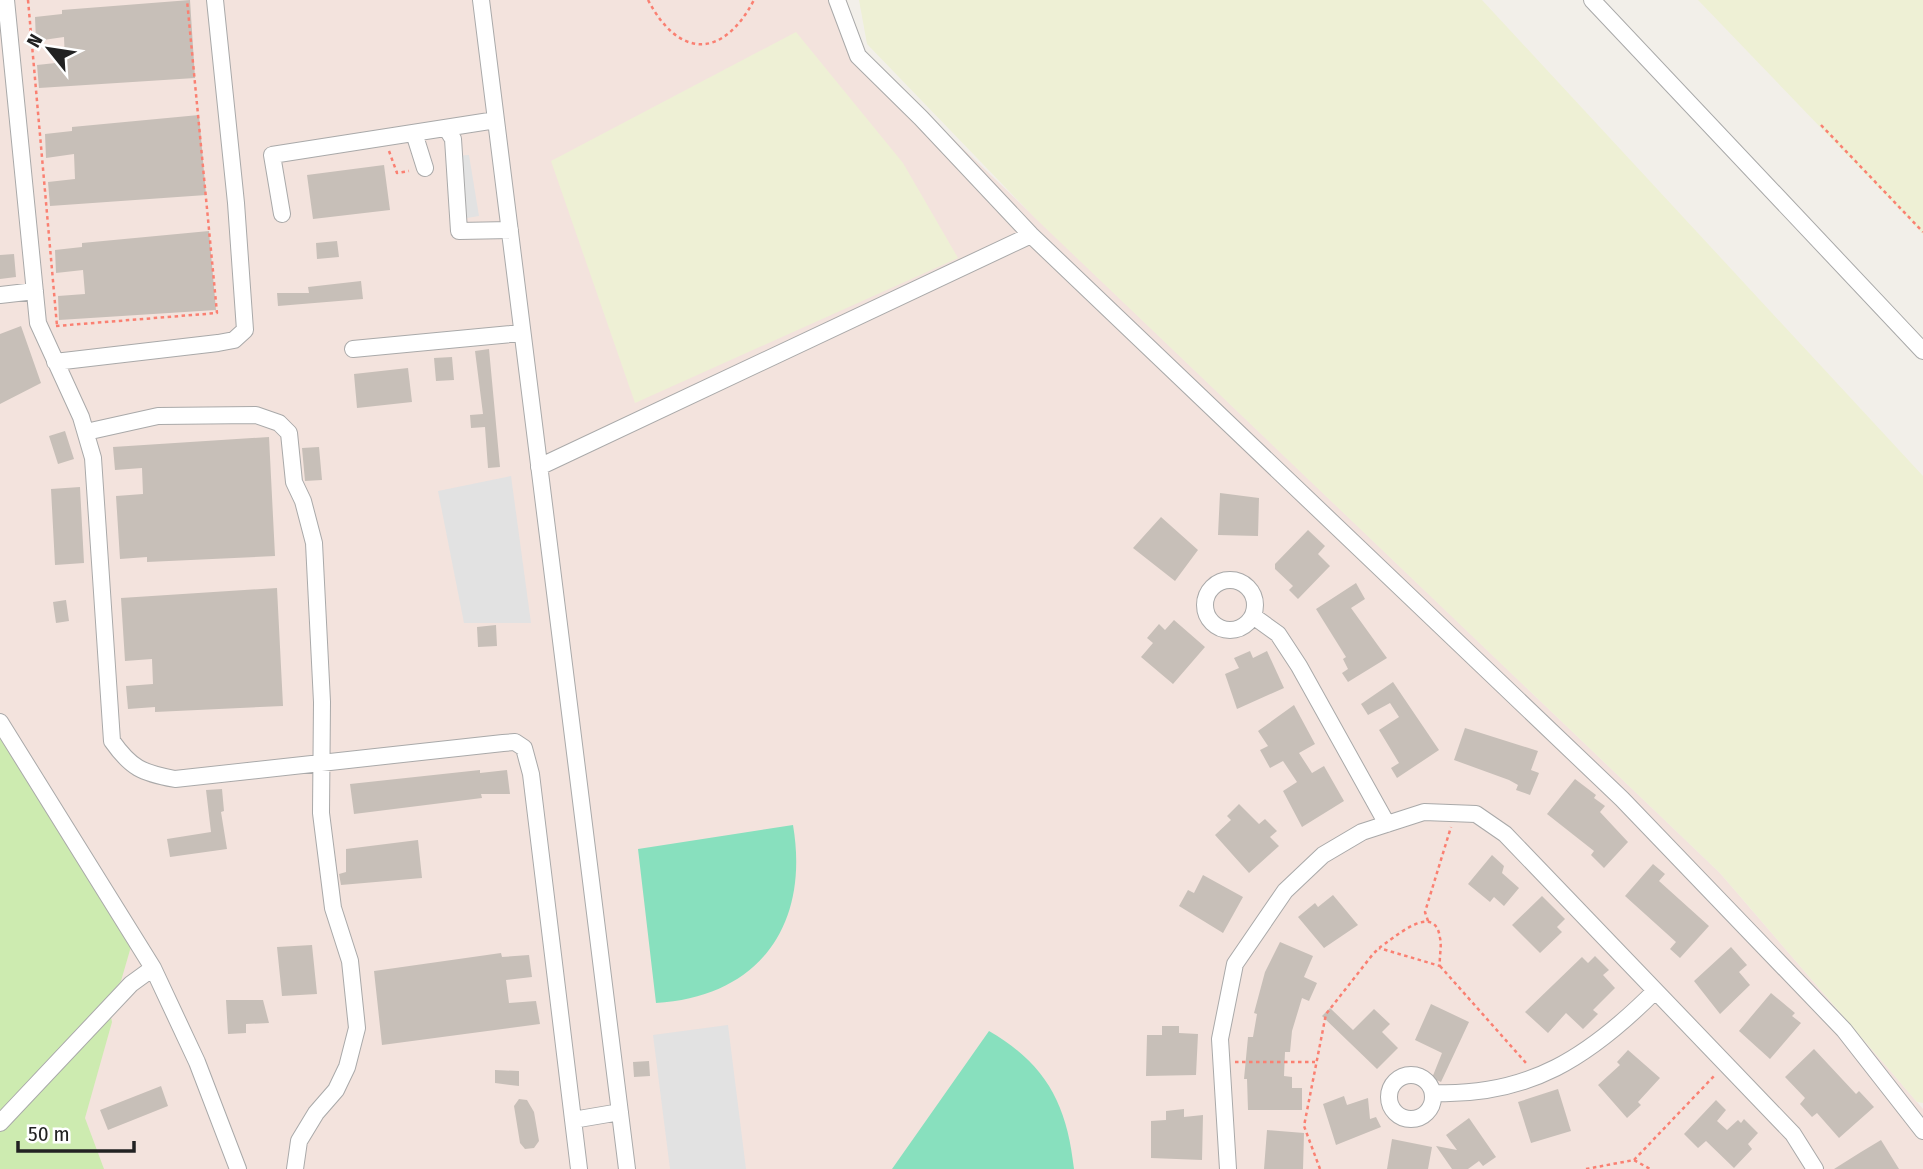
<svg xmlns="http://www.w3.org/2000/svg" width="1923" height="1169" font-family="'Fira Sans Condensed',sans-serif">
	<rect width="100%" height="100%" fill="#f2efe9"/>
	<!-- military -->
	<path fill="#f3e3dd" d="M0 0H847L850 27 857 47 1720 873 1923 1109V1169H0Z"/>
	<!-- farmland -->
	<path fill="#eef0d5" d="M859 0H1482L1923 476V1103L1917 1102 1720 873 1035 218 867 44Z
		M1698 0H1923V234Z
		M796 32 903 163 958 258 635 403 551 161Z"/>
	<!-- grass -->
	<path fill="#cdebb0" d="M0 737 132 943 121 981 107 998 112 1022 85 1118 104 1169H0Z"/>
	<!-- pitch -->
	<path fill="#88e0be" d="M793 825C810 925 759 997 656 1003L638 849Z
		M989 1031C1046 1064 1067 1104 1074 1169H892Z"/>
	<!-- parking -->
	<path fill="#e2e2e2" d="M469 155 479 216 467 218 458 217 454 156Z
		M511 476 531 623H464L438 491Z
		M728 1025 746 1169H670L653 1035Z"/>
	<!-- building -->
	<path fill="#c7bfb8" d="M190 0 195 78 39 88 37 65 65 62 64 37 36 41 35 17 62 14V10Z
		M199 115 206 195 50 206 48 182 75 179 74 154 46 158 45 134 72 131V127Z
		M384 165 390 210 313 219 307 175Z
		M209 231 216 310 59 320 58 296 85 294 83 270 56 273 55 250 82 247V243Z
		M337 241 339 257 317 259 316 243Z
		M14 254 16 277 0 279V255Z
		M361 281 363 299 278 306 277 293H309L308 287Z
		M21 326 41 383 0 404V334Z
		M489 349 500 467 488 468 485 427 471 428 470 415 483 414 475 351Z
		M452 357 454 380 436 381 434 358Z
		M408 368 412 402 357 408 354 374Z
		M65 431 74 459 58 464 49 436Z
		M269 437 275 556 147 562V557L120 559 116 496 143 494 142 468 115 470 113 447Z
		M319 447 322 480 305 481 302 448Z
		M80 487 84 563 55 565 51 489Z
		M1220 493 1259 498 1258 536 1218 535Z
		M1161 517 1198 550 1175 581 1133 548Z
		M1308 530 1325 546 1318 554 1330 566 1298 599 1289 590 1293 586 1275 569V564Z
		M1356 583 1365 599 1351 608 1387 658 1348 682 1342 673 1348 669 1343 659 1346 657 1316 609Z
		M277 588 283 706 155 712V707L128 709 126 686 153 684 152 659 125 661 121 598Z
		M66 600 69 621 56 623 53 602Z
		M1174 620 1205 647 1173 684 1141 657 1153 643 1147 638 1159 624 1165 630Z
		M496 625 497 646 478 647 477 627Z
		M1250 651 1253 658 1267 651 1284 688 1237 709 1225 674 1239 668 1234 658Z
		M1393 682 1439 750 1397 778 1391 768 1399 763 1379 730 1399 717 1390 703 1368 715 1361 704Z
		M1294 705 1315 744 1299 753 1312 773 1324 766 1344 801 1302 827 1283 791 1297 782 1283 761 1270 768 1260 750 1268 746 1258 731Z
		M1465 728 1538 751 1531 770 1539 773 1530 795 1516 790 1518 785 1509 780 1454 760Z
		M480 770V773L507 770 510 794H481L482 798 354 814 350 784Z
		M1575 779 1596 795 1594 798 1605 806 1600 812 1628 842 1604 868 1591 855 1594 851 1547 814Z
		M222 789 224 811 221 812 227 849 170 857 167 839 211 832 206 790Z
		M1239 804 1259 824 1265 819 1277 831 1270 837 1279 846 1249 873 1215 835 1231 820 1227 816Z
		M418 840 422 878 341 885 339 874 346 872V849Z
		M1492 855 1504 866 1502 873 1519 888 1504 906 1494 897 1490 902 1468 884Z
		M1653 864 1665 874 1659 881 1709 926 1680 958 1670 949 1676 942 1625 896Z
		M1203 875 1243 897 1223 933 1179 906 1188 890 1194 893Z
		M1333 895 1358 925 1324 948 1298 917 1315 903 1318 907Z
		M1542 896 1565 919 1557 927 1562 932 1540 953 1512 925Z
		M1280 942 1313 956 1304 977 1317 983 1309 1001 1302 998 1292 1031 1290 1052H1285L1284 1076 1292 1077V1088H1302V1110H1248L1247 1079H1244L1248 1037H1253L1257 1014 1254 1013 1265 972Z
		M312 945 317 994 282 996 277 947Z
		M1731 947 1747 965 1739 972 1750 985 1720 1014 1694 981Z
		M501 953 502 957 529 955 532 977 506 980 509 1003 536 1001 540 1024 382 1045 374 971Z
		M1595 956 1609 970 1603 975 1615 988 1593 1010 1598 1014 1583 1029 1566 1013 1548 1033 1525 1012 1582 957 1588 963Z
		M1771 993 1795 1013 1792 1016 1801 1023 1770 1059 1739 1031Z
		M226 1000H263L269 1023 246 1024V1033L228 1034Z
		M1431 1004 1469 1022 1441 1082 1432 1078 1442 1053 1415 1040Z
		M1330 1008 1353 1030 1374 1009 1390 1024 1382 1032 1398 1048 1377 1069 1322 1016Z
		M1162 1026H1179V1033L1198 1034 1196 1075 1146 1076 1147 1035H1162Z
		M1814 1049 1856 1094 1859 1091 1874 1107 1839 1138 1817 1113 1812 1117 1800 1104 1805 1098 1785 1077Z
		M1628 1050 1660 1078 1638 1102 1641 1105 1627 1118 1598 1085 1620 1065 1617 1062Z
		M649 1061 650 1076 634 1077 633 1062Z
		M495 1070 519 1071V1086L495 1083Z
		M161 1086 168 1106 108 1130 100 1110Z
		M1558 1089 1571 1131 1531 1143 1518 1102Z
		M1344 1096 1347 1105 1368 1098 1370 1119 1376 1117 1381 1127 1336 1145 1323 1104Z
		M519 1099 527 1100 534 1112 539 1141 534 1148 525 1149 520 1143 514 1106Z
		M1716 1100 1726 1110 1717 1121 1727 1130 1738 1120 1741 1123 1744 1119 1758 1133 1748 1144 1752 1149 1734 1168 1706 1141 1698 1148 1684 1134Z
		M1184 1109V1117L1203 1115 1202 1160 1151 1158V1121L1166 1120V1111Z
		M1469 1118 1496 1157 1483 1166 1479 1161 1468 1169H1452L1436 1146 1457 1150 1446 1135Z
		M1267 1130 1304 1133 1303 1169H1264Z
		M1392 1139 1432 1147 1428 1169H1387Z
		M1881 1140 1899 1169H1834L1861 1152Z"/>
	<g fill="none" stroke-linecap="round" stroke-linejoin="round">
		<!-- minor casing -->
		<g stroke="#a9a9a9" stroke-width="18">
			<path id="minor" d="M6 0 38 323 81 417 93 458 112 741C131 768 142 773 175 779L503 743 515 742 524 748 531 774 579 1169
				M481 0 627 1169
				M837 0 858 56 921 118 1031 235 1622 799 1844 1030 1923 1131
				M1592 0 1923 351
				M446 128 453 139 459 231 510 230
				M414 133 425 168
				M282 214 272 155 496 120
				M0 295 35 291
				M353 349 522 333
				M55 362 218 343 234 340 245 330 236 203 215 0
				M86 432 158 416 256 415 279 423 289 433 294 482 303 501 314 543 322 702 321 813 333 908 350 961 357 1028 347 1067 336 1090 316 1113 299 1141 295 1169
				M539 467 1031 235
				M1205 605a25 25 0 1 1 50 0a25 25 0 1 1-50 0Z
				M1253 616 1278 634 1299 666 1387 824
				M0 722 153 968 197 1062 238 1169
				M1389 1097a22 22 0 1 1 44 0a22 22 0 1 1-44 0Z
				M1433 1093C1529 1097 1590 1056 1655 991
				M573 1120 620 1112
				M0 1123 131 984 153 968
				M1228 1169 1220 1039 1235 964 1285 891 1323 855 1362 832 1424 812 1476 814 1505 834 1793 1134 1815 1169"/>
		</g>
		<!-- path -->
		<path stroke="#fa8072" stroke-width="2.5" stroke-dasharray="3.5 3.5" stroke-linecap="butt" d="M28 0 57 326
			M648 0C679 59 723 59 754 0
			M1821 125 1923 232
			M389 151 397 173 409 171
			M56 326 217 313 187 0
			M1428 921 1425 912 1451 827
			M1440 966 1526 1063
			M1235 1062H1315
			M1634 1160 1716 1074
			M1320 1169 1304 1126 1326 1014 1373 954 1379 948C1393 939 1435 900 1440 938 1442 946 1439 957 1440 966L1379 948
			M1586 1169 1634 1160 1650 1169"/>
		<!-- minor -->
		<use href="#minor" stroke="#fff" stroke-width="16"/>
	</g>
	<!-- north arrow -->
	<g transform="translate(49 49) rotate(300)" stroke="#ffffff" stroke-width="5" paint-order="stroke">
	<path d="M0-5L12 26L0 18L-12 26Z" fill="#222222"/>
	<text y="-10" font-size="19" font-weight="bold" text-anchor="middle" fill="#222222">N</text>
	</g>
	<!-- scale -->
	<path d="M18 1141v10h116v-10" fill="none" stroke="#222222" stroke-width="3.5"/>
	<text x="28" y="1141" font-size="21" fill="#222222" stroke="#ffffff" stroke-width="5" paint-order="stroke">50 m</text>
</svg>
